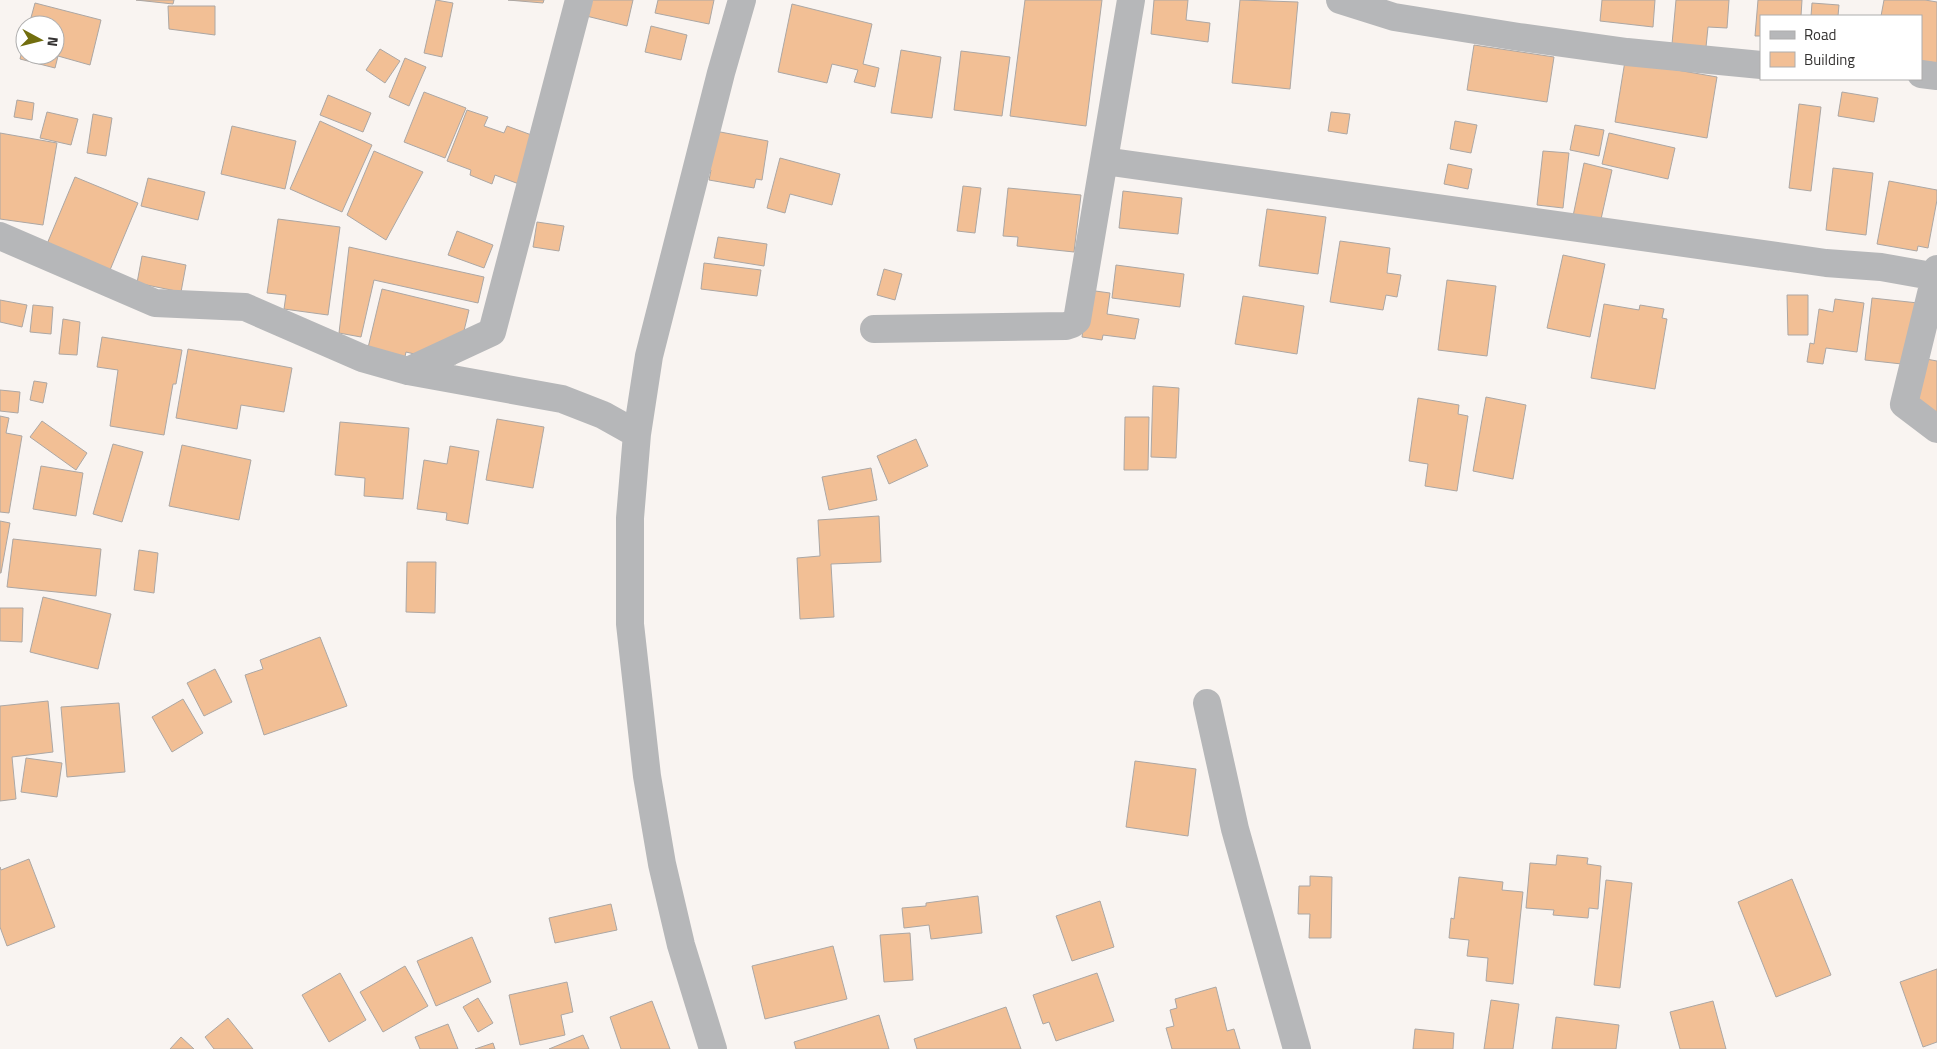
<svg xmlns="http://www.w3.org/2000/svg" width="1937" height="1049" font-family="'Titillium Web',sans-serif">
	<rect width="100%" height="100%" fill="#f9f4f1"/>
	<!-- building -->
	<path fill="#f2bf95" stroke="#aca7a4" d="M136 0H174L173 4Z
		M436 0 453 3 442 57 424 53Z
		M508 0H544L543 3Z
		M576 0H633L627 26 574 13Z
		M658 0H714L709 24 655 13Z
		M1025 0H1102L1086 126 1010 116Z
		M1154 0H1188L1186 20 1210 23 1208 42 1151 34Z
		M1240 0 1298 2 1290 89 1232 83Z
		M1602 0H1655L1653 27 1600 21Z
		M1676 0H1729L1727 28 1708 27 1706 47 1672 44Z
		M1758 0H1802L1801 16H1761V36H1755Z
		M1884 0H1925L1937 2V63L1921 61V16H1881Z
		M35 3 101 20 90 65 58 56 55 68 20 59 25 39V55H55V25H29Z
		M1812 3 1839 5 1838 16H1811Z
		M792 4 872 24 863 64 879 68 875 87 854 82 858 70 832 64 827 83 778 72Z
		M168 6H215V35L169 29Z
		M651 26 687 35 681 60 645 52Z
		M1474 45 1554 57 1547 102 1467 90Z
		M380 49 400 61 385 83 366 70Z
		M901 50 941 57 932 118 891 113Z
		M961 51 1010 57 1002 116 954 110Z
		M405 58 426 67 409 106 389 97Z
		M1625 61 1717 77 1707 138 1615 122Z
		M424 92 466 108 445 158 404 142Z
		M1842 92 1878 98 1874 122 1838 116Z
		M328 95 371 113 363 132 320 115Z
		M17 100 34 103 32 120 14 117Z
		M1799 104 1821 107 1811 191 1789 188Z
		M467 110 488 117 484 126 504 133 507 126 537 137 519 184 495 175 492 184 470 175 471 170 447 161Z
		M47 112 78 119 71 145 40 138Z
		M1331 112 1350 114 1347 134 1328 131Z
		M93 114 112 118 106 156 87 153Z
		M320 121 372 145 342 212 290 189Z
		M1455 121 1477 125 1471 153 1450 149Z
		M1575 125 1604 130 1599 156 1570 150Z
		M232 126 296 141 285 189 221 174Z
		M715 131 768 141 762 180 756 179 754 188 709 180 711 170H709Z
		M0 133 57 143 43 225 0 219Z
		M1609 133 1675 148 1668 179 1602 164Z
		M374 151 423 172 386 240 347 215Z
		M1543 151 1569 153 1563 208 1537 205Z
		M780 158 840 174 832 205 790 194 785 213 767 208Z
		M1584 163 1612 170 1599 228 1572 221Z
		M1448 164 1472 169 1468 189 1444 184Z
		M1833 168 1873 173 1866 235 1826 230Z
		M75 177 138 203 110 270 47 244Z
		M148 178 205 192 198 220 141 206Z
		M1889 181 1937 190V200L1928 248 1918 246 1917 251 1877 244Z
		M963 186 981 188 975 233 957 231Z
		M1008 188 1081 195 1074 252 1017 246 1018 237 1003 236Z
		M1123 191 1182 198 1178 234 1119 228Z
		M1267 209 1326 217 1318 274 1259 266Z
		M278 219 340 227 328 315 284 309 286 295 267 293Z
		M537 222 564 226 559 251 533 247Z
		M457 231 493 245 484 268 448 255Z
		M718 237 767 244 764 266 714 258Z
		M1340 241 1390 248 1387 273 1401 275 1397 297 1386 295 1383 310 1330 302Z
		M349 247 484 277 478 303 374 280 361 337 339 333Z
		M1563 255 1605 264 1590 337 1547 328Z
		M142 256 186 265 181 292 137 283Z
		M704 263 761 270 757 296 701 289Z
		M1116 265 1184 274 1180 307 1112 298Z
		M884 269 902 274 895 300 877 295Z
		M1447 280 1496 286 1487 356 1438 350Z
		M382 289 469 310 456 364 406 352 404 361 367 352Z
		M1088 290 1110 293 1107 314 1139 319 1135 339 1103 335 1102 340 1082 337Z
		M1787 295H1808V335H1788Z
		M1243 296 1304 306 1297 354 1235 344Z
		M1872 298 1918 303 1911 365 1865 360Z
		M1835 299 1864 303 1857 352 1826 348 1823 364 1807 362 1810 343 1814 344 1819 309 1833 312Z
		M0 300 27 305 22 327 0 322Z
		M1604 304 1639 310 1640 305 1664 309 1662 318 1667 319 1655 389 1591 378Z
		M33 305 53 307 51 334 30 332Z
		M63 319 80 322 77 355 59 354Z
		M102 337 182 350 176 384H173L164 435 110 426 118 370 97 367Z
		M188 349 292 368 284 412 241 405 237 429 176 418Z
		M1926 359 1937 361V420L1916 412Z
		M34 381 47 383 43 403 30 400Z
		M1153 386 1179 388 1176 458 1151 457Z
		M0 390 20 392 18 413 0 411Z
		M1486 397 1526 405 1513 479 1473 471Z
		M1418 398 1459 405 1458 414 1468 416 1457 491 1425 486 1428 464 1409 461Z
		M0 416 9 418 6 433 22 436 9 513 0 512Z
		M1125 417H1149L1148 470H1124Z
		M497 419 544 427 533 488 486 480Z
		M42 421 87 453 76 470 30 437Z
		M340 422 409 428 403 499 364 496 365 478 335 475Z
		M916 439 928 466 889 484 877 456Z
		M113 444 143 452 122 522 93 514Z
		M182 445 251 460 239 520 169 506Z
		M450 446 479 451 468 524 446 520 447 513 417 509 424 460 447 464Z
		M41 466 83 473 76 516 33 509Z
		M871 468 877 500 829 510 822 477Z
		M879 516 881 562 831 564 834 617 800 619 797 558 820 556 818 520Z
		M0 521 10 523 1 573H0Z
		M13 539 101 549 96 596 7 587Z
		M139 550 158 553 154 593 134 590Z
		M407 562H436L435 613 406 612Z
		M43 597 111 614 98 669 30 652Z
		M0 608H23L22 642 0 641Z
		M320 637 347 706 264 735 245 675 263 669 260 660Z
		M215 669 232 702 204 716 187 683Z
		M183 699 203 733 172 752 152 717Z
		M48 701 53 752 12 757 16 799 0 801V706Z
		M119 703 125 772 67 777 61 707Z
		M26 758 62 763 57 797 21 792Z
		M1135 761 1196 769 1188 836 1126 827Z
		M1557 855 1588 858 1587 864 1601 866 1598 909 1589 908 1588 918 1553 915 1554 910 1526 908 1530 863 1556 865Z
		M29 859 55 927 7 946 0 927V867L1 870Z
		M1310 876 1332 877 1331 938H1309L1310 914H1298L1299 886H1310Z
		M1459 877 1503 882 1502 890 1523 892 1513 984 1486 981 1488 958 1467 956 1469 940 1449 938 1451 918 1454 919Z
		M1792 879 1831 975 1776 997 1738 902Z
		M1606 880 1632 883 1620 988 1594 985Z
		M978 896 982 933 931 939 929 925 904 928 902 908 926 906V903Z
		M1100 901 1114 947 1072 961 1056 916Z
		M611 904 617 930 555 943 549 918Z
		M910 933 913 980 884 982 880 935Z
		M472 937 491 982 436 1006 417 961Z
		M833 946 847 999 765 1019 752 966Z
		M405 966 428 1006 383 1032 360 992Z
		M1937 969V1042L1923 1047 1900 982Z
		M340 973 366 1020 329 1042 302 995Z
		M1097 973 1114 1021 1056 1041 1049 1022 1043 1024 1033 995Z
		M567 982 573 1012 561 1015 565 1035 520 1045 509 995Z
		M1216 987 1227 1031 1234 1029 1240 1049H1172L1166 1028 1174 1026 1170 1010 1177 1008 1175 999Z
		M478 998 493 1023 478 1032 463 1007Z
		M1491 1000 1519 1004 1513 1049H1484Z
		M652 1001 670 1049H621L610 1017Z
		M1713 1001 1726 1049H1680L1670 1012Z
		M1006 1007 1021 1049H917L914 1039Z
		M879 1015 889 1049H796L794 1042Z
		M1556 1017 1619 1025 1616 1049H1552Z
		M228 1018 253 1049H214L205 1037Z
		M448 1024 458 1049H420L415 1037Z
		M1415 1029 1454 1033 1453 1049H1413Z
		M583 1035 589 1049H549Z
		M181 1037 194 1049H170Z
		M493 1043 495 1049H475Z"/>
	<g fill="none" stroke-linecap="round" stroke-linejoin="round">
		<!-- minor -->
		<path stroke="#b6b7b9" stroke-width="28" d="M1340 0 1394 17 1519 37 1627 52 1761 65
			M1921 74 1937 76
			M1104 161 1826 263 1881 267 1937 277
			M0 236 155 303 245 307 362 358 408 371 562 399 603 415 637 434
			M1937 269 1904 404 1937 429
			M874 329 1066 326 1072 324 1077 320 1131 0
			M408 371 492 332 579 0
			M1207 703 1235 829 1297 1049
			M713 1049 681 945 662 864 647 776 630 624V518L637 434 649 356 721 73 742 0"/>
	</g>
	<!-- legend -->
	<rect x="1760" y="15" width="162" height="65" fill="#ffffff" stroke="#aeadad"/>
	<rect x="1770" y="31" width="25" height="8" fill="#b6b7b9" stroke="#aeadad"/>
	<text x="1804" y="40" font-size="15" fill="#343231">Road</text>
	<rect x="1770" y="52" width="25" height="15" fill="#f2bf95" stroke="#aeadad"/>
	<text x="1804" y="65" font-size="15" fill="#343231">Building</text>
	<!-- north arrow -->
	<g transform="translate(40 40) rotate(97)"><circle r="24" fill="#ffffff" stroke="#aeadad"/>
	<path d="M0-4L9 19L0 12L-9 19Z" fill="#726e0e"/>
	<text y="-8" font-size="14" font-weight="bold" text-anchor="middle" fill="#343231">N</text>
	</g>
</svg>
